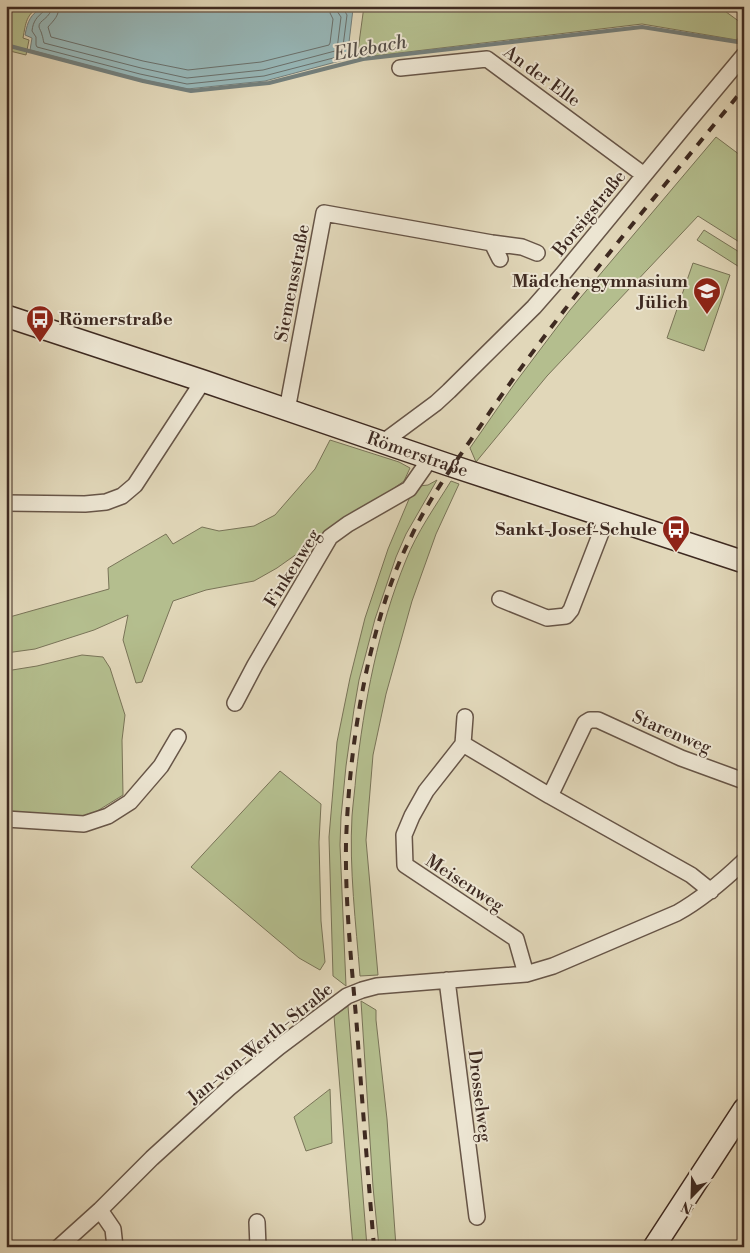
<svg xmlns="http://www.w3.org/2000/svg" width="750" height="1253" font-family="'Libre Bodoni',serif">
	<rect width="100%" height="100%" fill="#e1d7b9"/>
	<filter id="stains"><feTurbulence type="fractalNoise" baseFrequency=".004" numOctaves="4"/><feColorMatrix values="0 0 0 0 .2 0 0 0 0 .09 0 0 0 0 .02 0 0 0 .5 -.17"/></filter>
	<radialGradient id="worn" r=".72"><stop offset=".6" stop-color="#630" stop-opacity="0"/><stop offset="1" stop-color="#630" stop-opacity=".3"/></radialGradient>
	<!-- green -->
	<path fill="#b4be8e" stroke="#797458" d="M6 6H40C26 15 26 22 23 38L29 40 26 55 6 50Z
		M364 6H718L744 25V28L737 40 642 24 357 58Z
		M716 137 744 158V245L698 216 547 376 476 462 470 448 515 383 570 310Z
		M704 230 744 255V270L697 240Z
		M693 263 730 275 704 351 667 338Z
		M330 440 399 462 410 468 404 481 322 539 308 546 277 568 254 581 206 590 173 601 142 682 136 683 123 640 128 615 94 630 35 649 6 653V618L109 589 108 568 166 534 173 544 202 527 219 531 254 526 275 515 315 469Z
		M437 480 406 534 396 557 375 619 359 680 354 709 346 766 341 817 340 845 346 986 333 976 329 837 337 742 350 678 365 618 388 549 409 499 419 486 428 485Z
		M451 481 459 484 436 534 412 601 386 694 373 755 366 840 378 975 360 976C356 924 349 869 352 816 353 803 355 789 356 775 364 703 378 628 406 560 417 532 435 507 451 481Z
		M82 655 103 657 110 668 125 715 122 740 123 795 86 818 6 815V671L37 666Z
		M280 771 321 804 319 842 320 882 321 921 325 962 320 970 299 958 191 867Z
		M361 1001 376 1010V1020L387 1119 396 1247H379L373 1187Z
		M348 1006 367 1247H353L334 1016Z
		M330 1089 332 1143 306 1151 294 1117Z"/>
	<!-- water -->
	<path fill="#97b7b8" stroke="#737f7c" d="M44 6H334L353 9 347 59 265 81 187 89 139 79 30 50 32 38 25 35C28 20 30 15 44 6Z"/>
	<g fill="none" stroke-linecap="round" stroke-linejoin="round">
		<!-- shore -->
		<path stroke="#6a706c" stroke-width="1" d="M45 6 44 11C37 17 33 21 32 31L36 37V45L37 47 140 74 187 84 264 76 341 56 342 54 347 15 344 10 343 6
			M52 6C51 19 38 20 39 27 39 28 42 33 42 35 43 37 43 40 44 43L141 68 187 78 263 70 335 51 337 49 341 17 337 11V6
			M59 6C59 16 54 20 48 27L51 37 143 61 188 70 261 62 329 45 330 43 333 19 330 13V6"/>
		<!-- stream -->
		<path stroke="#737f7c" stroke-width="4" d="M6 45 143 81 191 91 269 83 363 59 642 27 744 43"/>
		<!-- street casing -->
		<g stroke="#675547" stroke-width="18">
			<path id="street" d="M400 68 487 59 644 175
				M492 243 500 259
				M287 410 324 213 492 243 522 247 537 253
				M382 443 436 403 449 391 534 307 562 275 687 123 744 55
				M6 503 85 504 106 502 122 496 135 485 203 381
				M500 599 547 618 566 616 571 610 607 517
				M235 703 255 665 330 537 348 524 409 489 430 459
				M465 717 463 744 550 796 691 875 711 891
				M463 744 426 791 412 816 404 835 405 865 516 939 526 974
				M550 796 585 723 590 720H598L681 758 744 781
				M6 819 84 824 108 816 130 802 161 766 178 737
				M447 980 477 1217
				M100 1210 113 1229 115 1247
				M257 1222 258 1247
				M59 1247 100 1210 152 1158 229 1088 279 1047 347 996 362 990 377 986 526 974 553 966 677 913C702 899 723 881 744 861"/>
		</g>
		<!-- secondary casing -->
		<g stroke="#3e2a21" stroke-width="24">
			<g id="secondary">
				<path id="s1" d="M6 316 203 381 446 464 744 562"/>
				<path d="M654 1247 744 1109"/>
			</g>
		</g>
		<!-- street -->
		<use href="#street" stroke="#ece5d2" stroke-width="15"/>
		<!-- secondary -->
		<use href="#secondary" stroke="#ece5d2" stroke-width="21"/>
		<!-- rail -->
		<path stroke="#3e2a21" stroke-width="4" stroke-dasharray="9 9" stroke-linecap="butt" d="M374 1247C368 1174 362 1101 357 1029 352 967 345 905 346 843 348 782 355 723 368 664 378 621 391 576 411 537 429 498 455 463 479 428 559 309 654 199 744 88"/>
	</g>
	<!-- icons -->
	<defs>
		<g id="school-pin" transform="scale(1.4375)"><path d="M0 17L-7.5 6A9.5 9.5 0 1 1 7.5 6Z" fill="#8f2418" stroke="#ece5d2"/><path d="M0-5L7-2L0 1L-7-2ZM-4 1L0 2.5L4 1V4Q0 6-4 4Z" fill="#fff"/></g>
		<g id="bus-pin" transform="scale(1.4375)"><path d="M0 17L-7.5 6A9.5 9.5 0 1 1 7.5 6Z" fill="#8f2418" stroke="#ece5d2"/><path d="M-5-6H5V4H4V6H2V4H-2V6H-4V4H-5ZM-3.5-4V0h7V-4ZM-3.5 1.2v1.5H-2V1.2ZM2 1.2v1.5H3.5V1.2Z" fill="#fff"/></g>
	</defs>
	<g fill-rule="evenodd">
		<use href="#school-pin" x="707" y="291"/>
		<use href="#bus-pin" x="40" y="319"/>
		<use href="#bus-pin" x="676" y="529"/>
	</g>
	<g text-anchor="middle" stroke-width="4" stroke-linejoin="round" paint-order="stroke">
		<!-- street labels -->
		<g font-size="18" fill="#3e2a21" stroke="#ece5d2">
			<text transform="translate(542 76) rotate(36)" y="6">An der Elle</text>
			<text transform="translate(589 213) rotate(-51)" y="6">Borsigstraße</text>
			<text transform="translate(292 283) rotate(-79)" y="6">Siemensstraße</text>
			<text dy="6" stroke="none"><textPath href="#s1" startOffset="434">Römerstraße</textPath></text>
			<text transform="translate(292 568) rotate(-58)" y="6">Finkenweg</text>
			<text transform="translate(672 732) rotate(23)" y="6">Starenweg</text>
			<text transform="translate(465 883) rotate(33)" y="6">Meisenweg</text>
			<text transform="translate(260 1043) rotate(-39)" y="6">Jan-von-Werth-Straße</text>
			<text transform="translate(480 1096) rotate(83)" y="6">Drosselweg</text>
		</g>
		<!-- poi labels -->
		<g font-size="18" font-weight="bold" fill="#3e2a21" stroke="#ece5d2" text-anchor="end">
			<text x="688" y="287">Mädchengymnasium<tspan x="688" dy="21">Jülich</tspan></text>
			<text x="59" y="325" text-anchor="start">Römerstraße</text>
			<text x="657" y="535">Sankt-Josef-Schule</text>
		</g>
		<!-- water labels -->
		<g font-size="19" font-style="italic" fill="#544d47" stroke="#ece5d2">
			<text transform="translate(370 47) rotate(-10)" y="7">Ellebach</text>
		</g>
	</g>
	<!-- margin -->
	<rect width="750" height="1253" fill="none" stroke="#e1d7b9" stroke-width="25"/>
	<rect x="8" y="8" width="735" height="1238" fill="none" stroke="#3e2a21" stroke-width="2.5"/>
	<rect x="12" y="12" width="725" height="1228" fill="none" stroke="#3e2a21"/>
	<!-- north arrow -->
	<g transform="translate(692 1196) rotate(203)" stroke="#ece5d2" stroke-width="4" paint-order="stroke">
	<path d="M0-4L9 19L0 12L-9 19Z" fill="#3e2a21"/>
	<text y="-8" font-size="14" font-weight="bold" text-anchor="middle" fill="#3e2a21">N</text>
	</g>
	<rect width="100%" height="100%" filter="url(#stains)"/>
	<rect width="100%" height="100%" fill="url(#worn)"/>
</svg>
